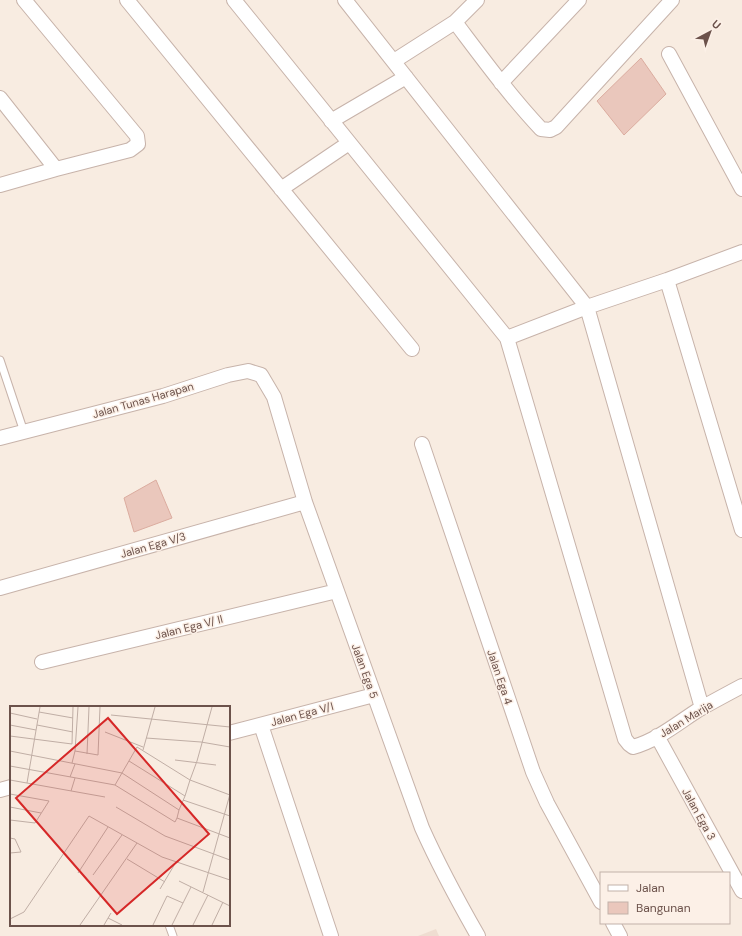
<svg xmlns="http://www.w3.org/2000/svg" width="742" height="936" font-family="'DM Sans',sans-serif">
	<rect width="100%" height="100%" fill="#f8ece1"/>
	<!-- residential -->
	<path fill="#efddd1" d="M436 929 439 936H418Z"/>
	<!-- building -->
	<path fill="#eac7bc" stroke="#dbac9f" d="M641 58 666 94 624 135 597 101Z
		M156 480 172 518 134 532 124 498Z"/>
	<g fill="none" stroke-linecap="round" stroke-linejoin="round">
		<!-- service casing -->
		<g stroke="#c7b3aa" stroke-width="9">
			<path id="service" d="M0 360 24 432
				M169 925 173 936"/>
		</g>
		<!-- minor casing -->
		<g stroke="#c7b3aa" stroke-width="16">
			<path id="minor" d="M127 0 412 349
				M234 0 507 338
				M345 0 587 307 702 708
				M455 22C483 59 510 96 541 129L550 130 556 127 672 0
				M669 54 742 189
				M394 61 455 22 477 0
				M501 83 579 0
				M0 98 56 169
				M331 121 406 77
				M0 185 56 169 130 150 138 144 137 136 24 0
				M281 189 349 143
				M742 252 667 280 587 307 507 338 625 739 629 744 633 747C656 741 678 723 698 710 712 702 727 694 742 686
				M667 280 742 530
				M0 438 163 396 228 375 248 371 261 375 274 397 305 502 422 828C439 866 458 901 478 936
				M422 444 533 772 547 803 601 902
				M0 588 305 502
				M42 662 337 591
				M261 725 331 936
				M229 733 374 695
				M657 736 742 891
				M0 790 11 787
				M613 923 620 936"/>
		</g>
		<!-- service -->
		<use href="#service" stroke="#fff" stroke-width="7"/>
		<!-- minor -->
		<use href="#minor" stroke="#fff" stroke-width="14"/>
	</g>
	<g text-anchor="middle" stroke-width="3" stroke-linejoin="round" paint-order="stroke">
		<!-- street labels -->
		<g font-size="11" fill="#6c524b" stroke="#fcf0e7">
			<text transform="translate(143 400) rotate(-16)" y="4">Jalan Tunas Harapan</text>
			<text transform="translate(153 545) rotate(-16)" y="4">Jalan Ega V/3</text>
			<text transform="translate(189 627) rotate(-14)" y="4">Jalan Ega V/ II</text>
			<text transform="translate(365 671) rotate(70)" y="4">Jalan Ega 5</text>
			<text transform="translate(500 677) rotate(71)" y="4">Jalan Ega 4</text>
			<text transform="translate(302 714) rotate(-15)" y="4">Jalan Ega V/I</text>
			<text transform="translate(686 719) rotate(-31)" y="4">Jalan Marija</text>
			<text transform="translate(699 814) rotate(61)" y="4">Jalan Ega 3</text>
		</g>
	</g>
	<!-- overview -->
	<g transform="translate(10 706)">
		<rect width="220" height="220" fill="#f8ece1"/>
		<path fill="none" stroke="#c0aea5" stroke-width="1" d="M202 1 187 55 180 74 175 90 169 104 167 112 165 116 105 79 127 41 180 74 220 89M29 6 63 12M0 7 27 13M101 9 220 21M0 19 26 24M27 19 63 26M95 26 133 41M0 30 62 38 63 1M136 32 191 36 220 41M133 44 145 1M0 45 112 67 169 104M65 45 88 49 90 1M77 48 79 1M165 54 206 59M119 55 175 90M62 57 65 45 68 1M0 60 105 79M60 71 65 58M0 74 95 91M17 77 30 1M61 85 65 72M0 88 39 95 25 117 0 114M173 94 220 110M0 101 31 107M106 101 155 130 220 154M167 112 220 132M0 132 5 133 11 146 0 147M117 153 155 176M68 167 98 121M83 169 112 129M169 175 220 200M150 183 166 156M193 186 220 88M98 212 112 219M0 213 14 206 79 110 152 151 220 174M70 219 127 137M94 219 101 207M143 219 157 190 173 197M162 219 181 181M183 219 198 189M202 219 213 196"/>
		<path fill="#d62828" fill-opacity="0.15" stroke="#d62828" stroke-width="2" d="M98 12 199 128 107 208 6 92Z"/>
		<rect width="220" height="220" fill="none" stroke="#6c524b" stroke-width="2"/>
	</g>
	<!-- legend -->
	<rect x="600" y="872" width="130" height="52" fill="#fcf0e7" stroke="#c2b1a9"/>
	<rect x="608" y="885" width="20" height="6" fill="#ffffff" stroke="#c2b1a9"/>
	<text x="636" y="892" font-size="12" fill="#6c524b">Jalan</text>
	<rect x="608" y="902" width="20" height="12" fill="#eac7bc" stroke="#c2b1a9"/>
	<text x="636" y="912" font-size="12" fill="#6c524b">Bangunan</text>
	<!-- north arrow -->
	<g transform="translate(710 32) rotate(41)" stroke="#fcf0e7" stroke-width="3" paint-order="stroke">
	<path d="M0-3L7 15L0 10L-7 15Z" fill="#6c524b"/>
	<text y="-6" font-size="11" font-weight="bold" text-anchor="middle" fill="#6c524b">U</text>
	</g>
</svg>
